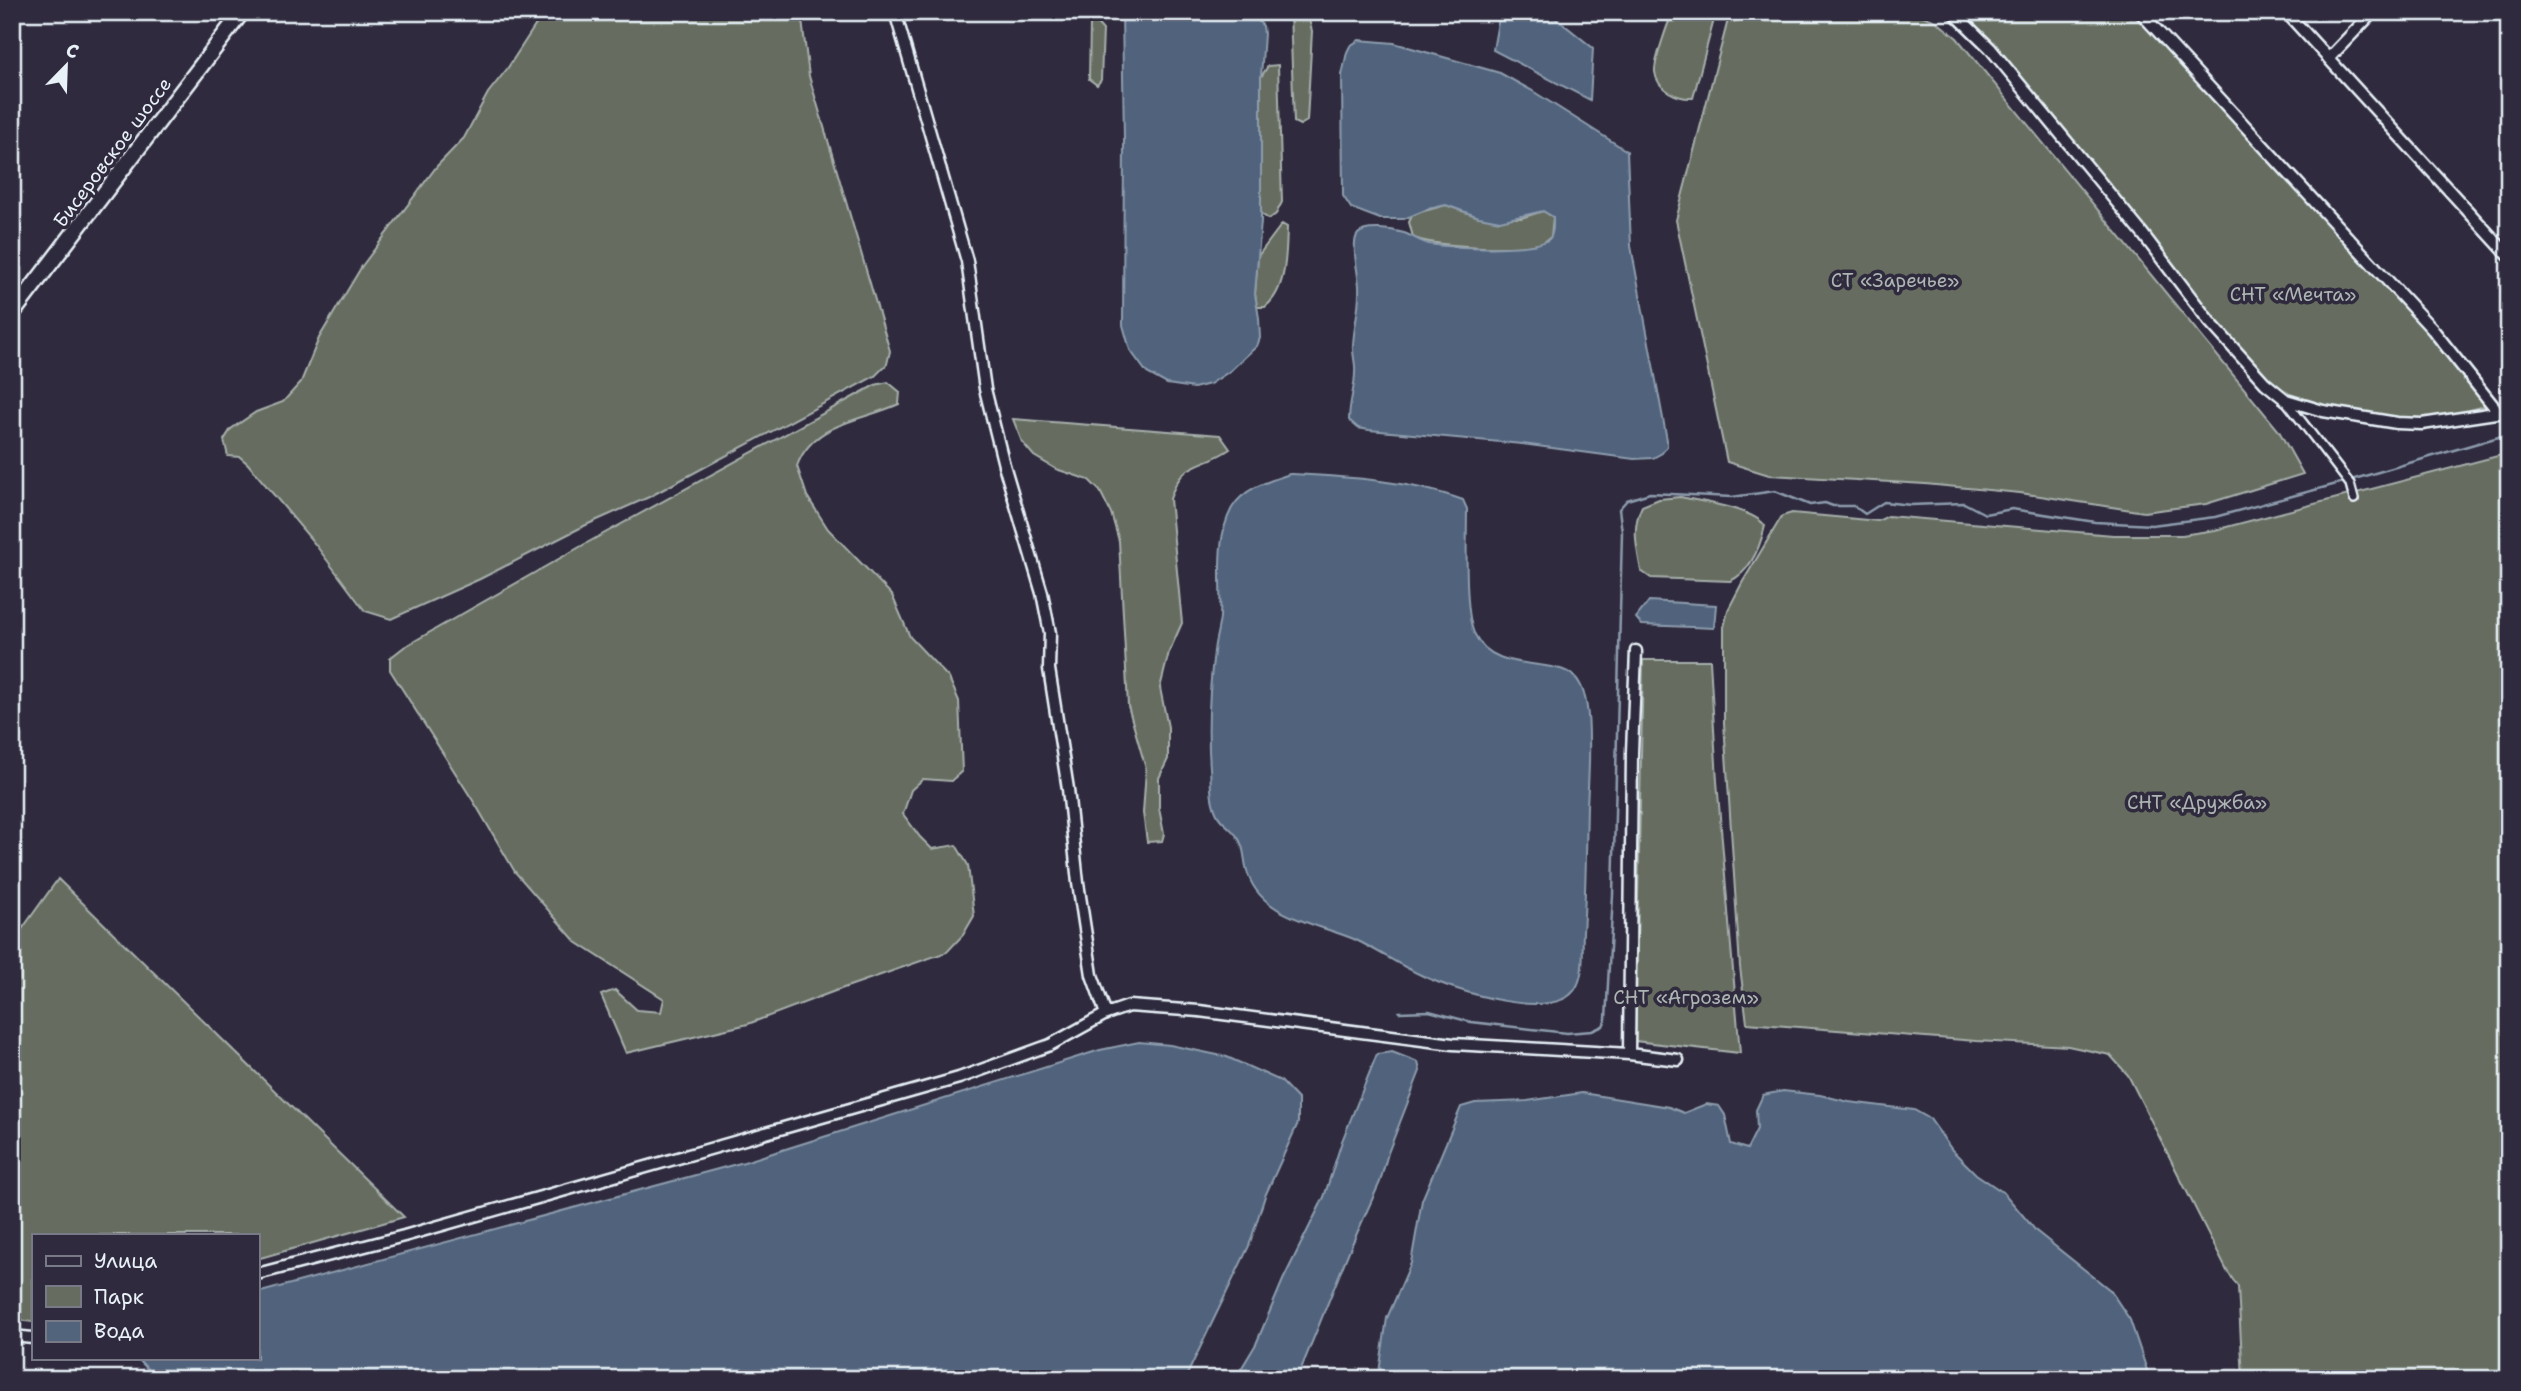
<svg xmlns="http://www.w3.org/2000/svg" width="2521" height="1391" font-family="'Shantell Sans',sans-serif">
	<rect width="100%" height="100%" fill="#2f2a3d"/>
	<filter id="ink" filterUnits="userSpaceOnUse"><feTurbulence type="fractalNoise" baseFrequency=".0143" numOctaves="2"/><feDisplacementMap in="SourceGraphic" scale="14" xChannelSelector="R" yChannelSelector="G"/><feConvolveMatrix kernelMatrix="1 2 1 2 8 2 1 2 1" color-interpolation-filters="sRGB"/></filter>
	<g filter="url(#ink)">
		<!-- green -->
		<path fill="#666d60" stroke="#a7afac" stroke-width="2" d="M544 12H801L809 76 890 351 887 364 875 376 649 497 586 525 480 579 391 619 365 611 315 544 248 464 240 457 228 456 224 440 231 429 256 412 283 402 301 382 319 338 362 266 437 166 464 138 488 93 507 69Z
			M1290 12H1307L1312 31 1307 121 1300 125 1294 122Z
			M1673 12H1716L1693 98C1678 99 1657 90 1655 72 1654 62 1668 22 1673 12Z
			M1730 12H1913L1936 21 1957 38 2279 431 2303 474 2206 504 2144 512 2020 493 1925 484 1769 475 1727 462 1676 220Z
			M1965 12H2134L2420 316 2488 405 2424 422 2322 407 2296 400 2276 387 2216 323Z
			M1095 21 1103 30 1101 80 1097 85 1089 79 1090 23Z
			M1278 65 1282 202 1276 214 1269 219 1261 214V77L1268 66Z
			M1446 205 1479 217 1521 218 1543 211 1553 217 1551 237C1549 238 1544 243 1542 243 1524 251 1430 247 1413 237L1409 222 1413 214Z
			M1282 224 1287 227C1286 253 1287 290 1265 307H1257L1255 294 1258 256Z
			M888 382 900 392 899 404C862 421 813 422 797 466L807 496 828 529 892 595 910 637 949 678 959 701 962 771 951 781 923 779 911 790 903 814 920 837 932 849 956 845 968 865 974 916 963 935 947 952 835 991 748 1024 626 1053 601 995 615 990 637 1010 661 1012 664 999 576 942 515 872 477 807 390 670V658L404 647 585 544 875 385Z
			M1013 419 1220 435 1230 449C1201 469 1182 459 1170 499L1182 623 1169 652 1160 688 1168 727V759L1159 778V808L1164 834 1162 841 1147 842 1143 813 1146 769 1128 706 1119 541 1111 513 1100 491 1089 480 1056 469 1034 456 1022 442Z
			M2509 453V1379H2243L2238 1287 2227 1271 2128 1075 2110 1055 2068 1046 1976 1041 1747 1023 1740 967 1724 723V627L1728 610 1742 583 1782 516 1792 513 1878 521 1888 516 2113 535H2182L2215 530Z
			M1680 497C1699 501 1755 509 1765 526 1760 547 1751 572 1730 581L1651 578 1641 571C1637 549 1631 528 1642 506L1659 499Z
			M1643 660H1710L1717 781 1740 1053 1635 1041Z
			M58 879 404 1217 257 1259V1235H33V1322L12 1319V943Z"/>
		<!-- water -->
		<path fill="#51647c" stroke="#8d9cae" stroke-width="2" d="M1122 12H1250L1263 26 1264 34 1261 77V221L1255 294 1259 318 1260 338 1257 346 1230 371 1210 384 1194 388 1167 384 1147 373 1130 350 1123 325 1124 141Z
			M1507 12H1542L1552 15 1593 48 1590 100 1493 50 1498 22Z
			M1359 40 1394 43 1500 73 1531 90 1627 151 1631 246 1667 440V446L1662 453 1653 458 1634 459 1522 444 1369 430 1358 428 1349 420C1349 403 1355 388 1355 372 1356 363 1352 354 1353 345 1354 325 1360 307 1359 287 1359 275 1350 243 1358 234 1366 225 1394 230 1404 233 1413 236 1420 242 1429 244 1448 247 1540 252 1550 238 1554 232 1553 223 1553 217L1543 211 1500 221 1479 217 1446 205 1428 209 1404 219H1380L1351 208 1343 196 1342 75 1347 52 1350 46Z
			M1290 474C1347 477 1408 480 1463 500L1467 509C1467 537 1464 610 1474 633 1496 680 1564 651 1580 684 1588 699 1589 722 1589 738 1590 761 1588 785 1587 807 1586 849 1586 890 1583 932 1582 949 1585 970 1577 986 1558 1025 1453 990 1423 976 1400 966 1379 951 1356 940 1320 924 1262 918 1248 874 1243 861 1246 847 1236 835 1225 821 1218 823 1213 803 1210 792 1211 779 1210 768 1207 729 1209 690 1214 651 1215 640 1219 628 1220 617 1222 582 1214 541 1232 508 1244 488 1269 481 1290 474Z
			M1649 601 1716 605 1714 628 1642 625 1636 618Z
			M1139 1042 1170 1045 1227 1057 1281 1081 1298 1099V1123L1265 1196 1249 1246 1185 1379H157L137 1358H257V1293L744 1162 1100 1050Z
			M1392 1052 1418 1062 1420 1071 1388 1153 1380 1182 1349 1251 1297 1379H1235L1256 1344 1283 1280 1324 1197 1342 1141 1377 1054Z
			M1783 1091 1820 1095 1849 1102 1914 1110 1930 1119 1952 1150 1976 1174 2004 1193 2036 1231 2110 1290 2130 1320 2150 1379H1779L1773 1373 1742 1379H1378L1387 1318 1411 1263 1422 1200 1461 1107 1475 1103 1527 1101 1582 1093 1669 1107 1684 1113 1706 1104 1719 1106 1725 1115 1731 1144 1747 1149 1757 1129 1756 1110 1763 1095Z"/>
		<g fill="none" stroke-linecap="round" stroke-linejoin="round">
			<!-- stream -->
			<path stroke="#8d9cae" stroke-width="2.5" d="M2351 480 2509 434
				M1399 1012 1429 1011 1471 1022 1567 1033 1592 1031 1603 1026 1606 1019 1613 895 1622 532 1619 509 1627 500 1650 493 1732 497 1775 491 1810 505 1825 503 1833 506H1854L1865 514 1884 502 1911 505 1964 503 1985 514 2012 509 2095 522 2152 525 2215 517 2344 482"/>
			<!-- pedestrian casing -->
			<g stroke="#e8f1f8" stroke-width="12">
				<path id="pedestrian" d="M2286 401 2350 484 2354 499"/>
			</g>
			<!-- minor casing -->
			<g stroke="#e8f1f8" stroke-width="15">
				<path id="minor" d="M895 12 967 261 985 389 1004 465 1042 593 1050 633 1049 669 1068 789 1078 883 1092 975 1106 1014
					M1953 12 1990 48 2142 233 2209 321 2265 383 2286 400 2323 411 2397 423 2422 424 2509 411
					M2140 12 2433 330 2499 413
					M2286 12 2509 256
					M2329 58 2373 12
					M1629 1054 1632 752 1636 651
					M257 1274 404 1236 959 1078 1050 1045 1106 1014 1129 1006 1199 1011 1453 1044 1629 1054 1678 1060
					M12 1336 33 1338"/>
			</g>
			<!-- secondary casing -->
			<g stroke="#e8f1f8" stroke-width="19">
				<path id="secondary" d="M12 314 242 12"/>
			</g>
			<!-- pedestrian -->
			<use href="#pedestrian" stroke="#2f2a3d" stroke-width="7"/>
			<!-- minor -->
			<use href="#minor" stroke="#2f2a3d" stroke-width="10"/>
			<!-- secondary -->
			<use href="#secondary" stroke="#2f2a3d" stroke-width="14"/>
		</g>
	</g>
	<g text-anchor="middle" stroke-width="7" stroke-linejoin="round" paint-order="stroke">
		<!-- street labels -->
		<g font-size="19" fill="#e8f1f8" stroke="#2f2a3d">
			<text transform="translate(112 152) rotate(-53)" y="7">Бисеровское шоссе</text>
		</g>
		<!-- park labels -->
		<g font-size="19" fill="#aeb6b4" stroke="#2f2a3d">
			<text x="1895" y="287">СТ «Заречье»</text>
			<text x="2293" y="301">СНТ «Мечта»</text>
			<text x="2197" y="809">СНТ «Дружба»</text>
			<text x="1686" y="1004">СНТ «Агрозем»</text>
		</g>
	</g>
	<!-- margin -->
	<rect width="2521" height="1391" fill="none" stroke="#2f2a3d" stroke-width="42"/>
	<rect x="21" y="21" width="2479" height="1349" fill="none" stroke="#e8f1f8" stroke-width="2.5" filter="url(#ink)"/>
	<!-- legend -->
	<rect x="32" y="1234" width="228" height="126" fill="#2f2a3d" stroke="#797a88" stroke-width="2"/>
	<rect x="46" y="1256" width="35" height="10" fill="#2f2a3d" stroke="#797a88" stroke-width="2"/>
	<text x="94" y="1268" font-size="21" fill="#e8f1f8">Улица</text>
	<rect x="46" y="1286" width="35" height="21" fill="#666d60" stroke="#797a88" stroke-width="2"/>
	<text x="94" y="1304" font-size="21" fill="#e8f1f8">Парк</text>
	<rect x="46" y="1321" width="35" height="21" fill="#51647c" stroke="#797a88" stroke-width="2"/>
	<text x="94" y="1338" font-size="21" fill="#e8f1f8">Вода</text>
	<!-- north arrow -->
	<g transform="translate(66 66) rotate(23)" stroke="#2f2a3d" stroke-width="5" paint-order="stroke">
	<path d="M0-5L12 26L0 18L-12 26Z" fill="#e8f1f8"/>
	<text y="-10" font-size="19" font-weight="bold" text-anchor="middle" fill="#e8f1f8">С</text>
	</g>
</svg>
